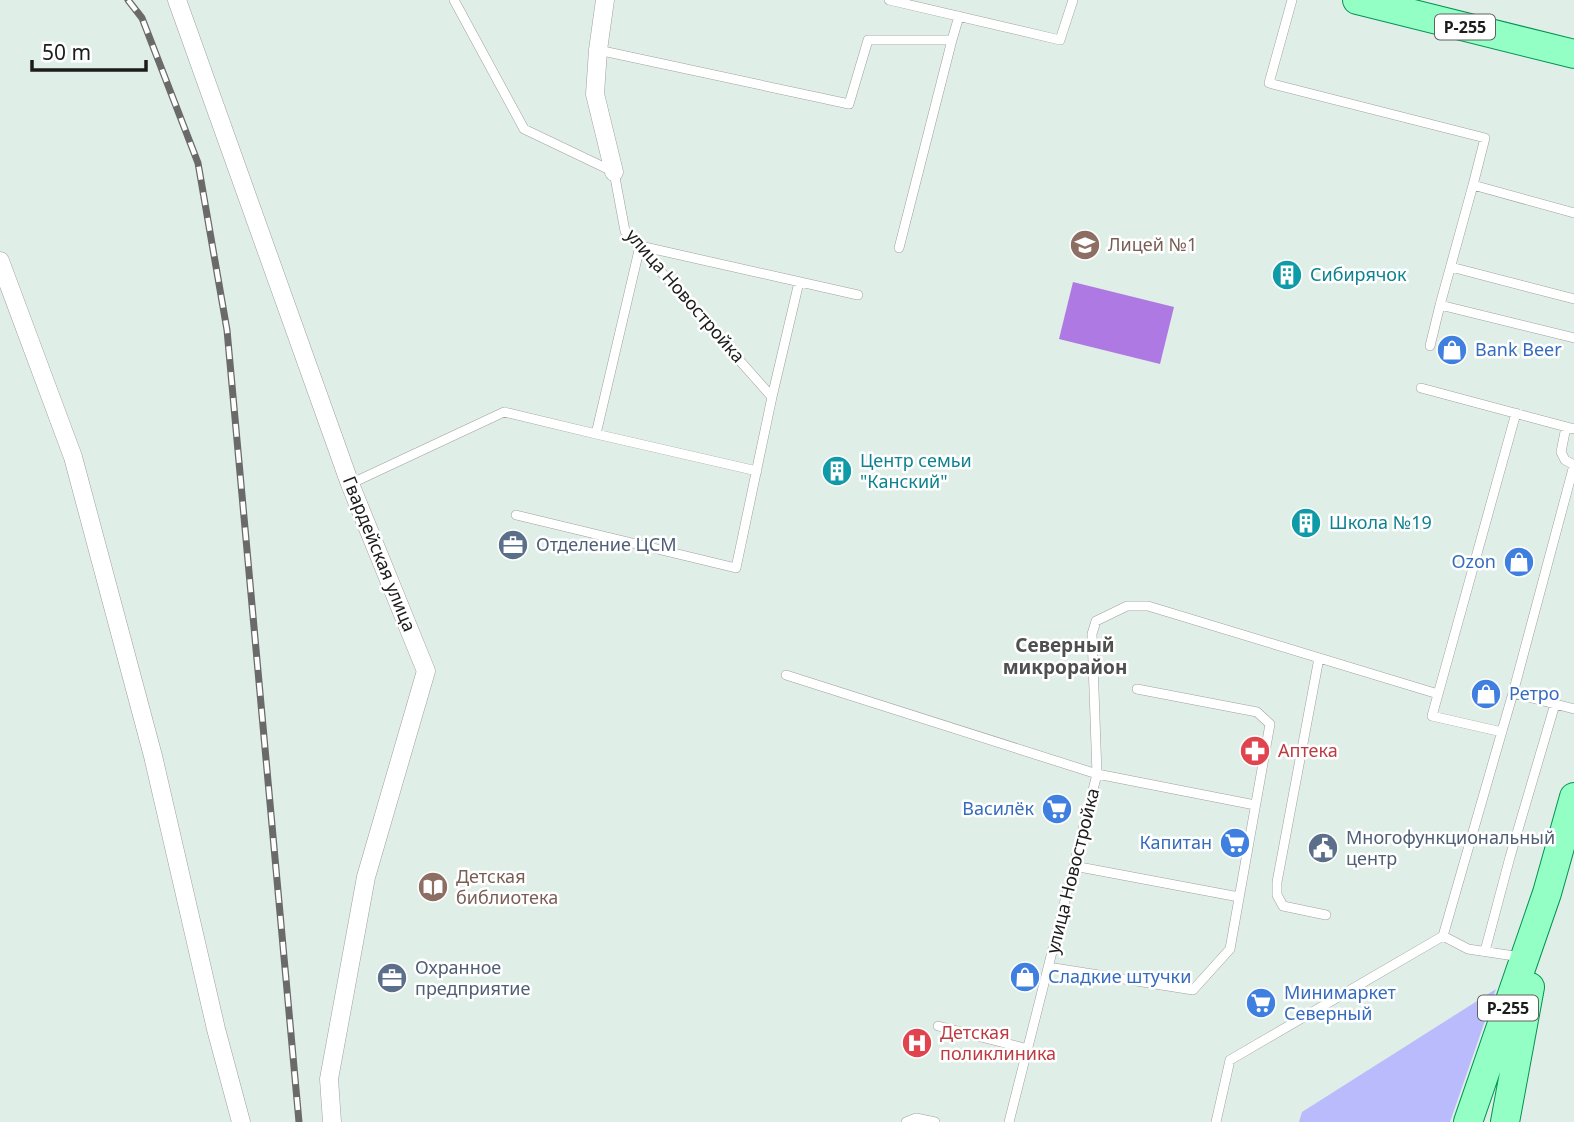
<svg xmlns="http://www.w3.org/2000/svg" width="1574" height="1122" font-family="'Noto Sans',sans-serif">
	<rect width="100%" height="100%" fill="#e0eee8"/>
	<!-- park -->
	<path fill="#babbfc" d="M1496 989 1450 1122H1299L1302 1112Z"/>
	<!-- pitch -->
	<path fill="#ae79e2" d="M1073 282 1174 307 1160 364 1059 339Z"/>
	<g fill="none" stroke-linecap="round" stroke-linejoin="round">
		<!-- service casing -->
		<g stroke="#a0a0a0" stroke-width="10">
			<path id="service" d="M454 0 524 129 614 172 625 231 772 397 736 568 516 515
				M889 0 1060 40 1073 0
				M1292 0 1269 83 1485 138 1473 185 1574 213
				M598 50 849 104 868 40H952L959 16
				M899 248 952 40
				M1451 267 1574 299
				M1440 305 1473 185
				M1430 346 1440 305 1574 338
				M1421 388 1574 429
				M772 397 799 282
				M1566 427 1561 452 1565 460 1574 465
				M596 434 757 471
				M350 484 504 412 596 434 640 246 858 295
				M1319 658 1277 882V895L1283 906 1326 915
				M786 675 1097 774 1009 1122
				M1513 693 1574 465
				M1502 732 1432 716 1516 413
				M1255 805 1097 774 1092 634 1096 621 1127 606H1148L1438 694
				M1074 866 1239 897
				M1443 936 1468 949 1521 957
				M1485 951 1510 857 1555 704
				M1048 967 1193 990 1230 949 1270 724 1257 712 1137 689
				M938 1026 1028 1049
				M906 1122 916 1118 935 1122
				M1216 1122 1230 1060 1443 936 1513 693 1574 709"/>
		</g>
		<!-- minor casing -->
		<g stroke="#a0a0a0" stroke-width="19">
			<path id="minor" d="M177 0 350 484 426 671 366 877 329 1079 332 1122
				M605 0 598 50 595 94 614 172
				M0 261 73 457 153 756 216 1029 241 1122"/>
		</g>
		<!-- primary casing -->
		<g stroke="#009352" stroke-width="30">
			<path id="primary" d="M1357 0 1574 54
				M1468 1122 1547 893 1574 797
				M1505 1122 1530 987"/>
		</g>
		<!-- service -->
		<use href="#service" stroke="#fff" stroke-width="9"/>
		<!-- minor -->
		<use href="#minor" stroke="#fff" stroke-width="18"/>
		<!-- primary -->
		<use href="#primary" stroke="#94ffc5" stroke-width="28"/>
		<!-- rail casing -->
		<g stroke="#6a6a6a" stroke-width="7">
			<path id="rail" d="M128 0 142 18 198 163 227 330 299 1122"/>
		</g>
		<!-- rail -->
		<use href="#rail" stroke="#fff" stroke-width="4.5" stroke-dasharray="13" stroke-linecap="butt"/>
	</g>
	<!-- icons -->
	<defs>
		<g id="school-disc" transform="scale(1.575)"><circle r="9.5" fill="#8d6e63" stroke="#fff"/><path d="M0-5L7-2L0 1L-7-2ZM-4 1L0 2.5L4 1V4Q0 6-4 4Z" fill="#fff"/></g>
		<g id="building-disc" transform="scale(1.575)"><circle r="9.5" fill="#0f9aa8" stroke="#fff"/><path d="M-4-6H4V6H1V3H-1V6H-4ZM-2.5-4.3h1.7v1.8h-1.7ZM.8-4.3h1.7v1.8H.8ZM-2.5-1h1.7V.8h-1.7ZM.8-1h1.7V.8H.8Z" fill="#fff"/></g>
		<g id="shop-disc" transform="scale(1.575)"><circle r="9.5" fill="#3f7fe0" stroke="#fff"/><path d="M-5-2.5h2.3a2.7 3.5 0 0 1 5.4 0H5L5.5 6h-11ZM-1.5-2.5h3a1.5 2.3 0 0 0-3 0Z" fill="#fff"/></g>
		<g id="office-disc" transform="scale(1.575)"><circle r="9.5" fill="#5c6f8a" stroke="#fff"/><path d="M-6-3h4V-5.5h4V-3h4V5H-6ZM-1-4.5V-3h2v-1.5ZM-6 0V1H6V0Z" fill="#fff"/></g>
		<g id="pharmacy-disc" transform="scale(1.575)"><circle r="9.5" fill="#e0444e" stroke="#fff"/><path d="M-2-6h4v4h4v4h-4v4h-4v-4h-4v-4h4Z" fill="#fff"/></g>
		<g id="supermarket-disc" transform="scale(1.575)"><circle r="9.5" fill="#3f7fe0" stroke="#fff"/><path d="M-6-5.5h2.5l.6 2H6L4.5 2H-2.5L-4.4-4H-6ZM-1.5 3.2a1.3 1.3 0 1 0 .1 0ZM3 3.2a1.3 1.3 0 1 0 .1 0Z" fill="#fff"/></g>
		<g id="civic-disc" transform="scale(1.575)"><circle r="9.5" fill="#5c6f8a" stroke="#fff"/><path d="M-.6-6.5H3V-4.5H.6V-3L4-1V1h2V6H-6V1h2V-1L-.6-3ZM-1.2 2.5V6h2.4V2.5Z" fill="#fff"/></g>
		<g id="library-disc" transform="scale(1.575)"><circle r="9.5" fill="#8d6e63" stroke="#fff"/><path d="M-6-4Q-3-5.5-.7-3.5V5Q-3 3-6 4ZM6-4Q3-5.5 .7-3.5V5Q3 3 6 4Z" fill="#fff"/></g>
		<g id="hospital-disc" transform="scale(1.575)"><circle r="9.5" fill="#e0444e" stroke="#fff"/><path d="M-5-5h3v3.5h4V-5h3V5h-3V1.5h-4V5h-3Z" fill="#fff"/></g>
	</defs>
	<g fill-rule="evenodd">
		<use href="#school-disc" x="1085" y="245"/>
		<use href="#building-disc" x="1287" y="275"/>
		<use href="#shop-disc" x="1452" y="350"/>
		<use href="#building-disc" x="837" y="471"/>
		<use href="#building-disc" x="1306" y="523"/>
		<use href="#office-disc" x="513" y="545"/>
		<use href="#shop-disc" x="1519" y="562"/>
		<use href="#shop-disc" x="1486" y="694"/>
		<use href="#pharmacy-disc" x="1255" y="751"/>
		<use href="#supermarket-disc" x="1057" y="809"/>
		<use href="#supermarket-disc" x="1235" y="843"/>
		<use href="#civic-disc" x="1323" y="848"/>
		<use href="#library-disc" x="433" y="887"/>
		<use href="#shop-disc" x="1025" y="977"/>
		<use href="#office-disc" x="392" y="978"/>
		<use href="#supermarket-disc" x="1261" y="1003"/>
		<use href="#hospital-disc" x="917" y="1043"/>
	</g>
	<g text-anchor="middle" stroke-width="5" stroke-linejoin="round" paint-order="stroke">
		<!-- shield labels -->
		<g fill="#fff" stroke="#606060" stroke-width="2">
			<rect x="1435" y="14.5" width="60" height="25" rx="5"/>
			<rect x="1478" y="995.5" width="60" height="25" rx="5"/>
		</g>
		<g font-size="16" font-weight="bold" fill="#1c1c1c">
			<text x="1465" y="33">Р-255</text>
			<text x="1508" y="1014">Р-255</text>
		</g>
		<!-- education labels -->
		<g font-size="18" fill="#785e54" stroke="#fff" text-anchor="start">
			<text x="1108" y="251">Лицей №1</text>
			<text x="456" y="883">Детская<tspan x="456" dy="21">библиотека</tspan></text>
		</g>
		<!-- culture labels -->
		<g font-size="18" fill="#0d838f" stroke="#fff" text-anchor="start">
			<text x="1310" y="281">Сибирячок</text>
			<text x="860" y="467">Центр семьи<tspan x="860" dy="21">"Канский"</tspan></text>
			<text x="1329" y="529">Школа №19</text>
		</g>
		<!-- street labels -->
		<g font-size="18" fill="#1c1c1c" stroke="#fff">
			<text transform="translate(685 296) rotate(49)" y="6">улица Новостройка</text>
			<text transform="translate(379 554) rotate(68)" y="6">Гвардейская улица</text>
			<text transform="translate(1073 871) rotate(-76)" y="6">улица Новостройка</text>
		</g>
		<!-- shop labels -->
		<g font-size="18" fill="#366cbe" stroke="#fff" text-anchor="start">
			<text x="1475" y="356">Bank Beer</text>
			<text x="1496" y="568" text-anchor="end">Ozon</text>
			<text x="1509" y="700">Ретро</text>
			<text x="1034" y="815" text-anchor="end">Василёк</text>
			<text x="1212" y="849" text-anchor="end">Капитан</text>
			<text x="1048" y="983">Сладкие штучки</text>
			<text x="1284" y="999">Минимаркет<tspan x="1284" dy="21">Северный</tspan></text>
		</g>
		<!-- service labels -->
		<g font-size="18" fill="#4e5e75" stroke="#fff" text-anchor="start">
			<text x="536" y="551">Отделение ЦСМ</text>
			<text x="1346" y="844">Многофункциональный<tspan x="1346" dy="21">центр</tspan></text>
			<text x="415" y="974">Охранное<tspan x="415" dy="21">предприятие</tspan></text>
		</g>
		<!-- health labels -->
		<g font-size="18" fill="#be3a42" stroke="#fff" text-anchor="start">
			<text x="1278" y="757">Аптека</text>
			<text x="940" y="1039">Детская<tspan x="940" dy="21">поликлиника</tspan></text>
		</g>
		<!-- neighbourhood labels -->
		<g font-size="19" font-weight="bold" fill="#4f4f4f" stroke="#fff">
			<text x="1065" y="652">Северный<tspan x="1065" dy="22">микрорайон</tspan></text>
		</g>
	</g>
	<!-- scale -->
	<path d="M32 60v10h114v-10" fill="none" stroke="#1c1c1c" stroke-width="3.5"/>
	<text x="42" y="60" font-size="21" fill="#1c1c1c" stroke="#ffffff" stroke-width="5" paint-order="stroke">50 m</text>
</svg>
